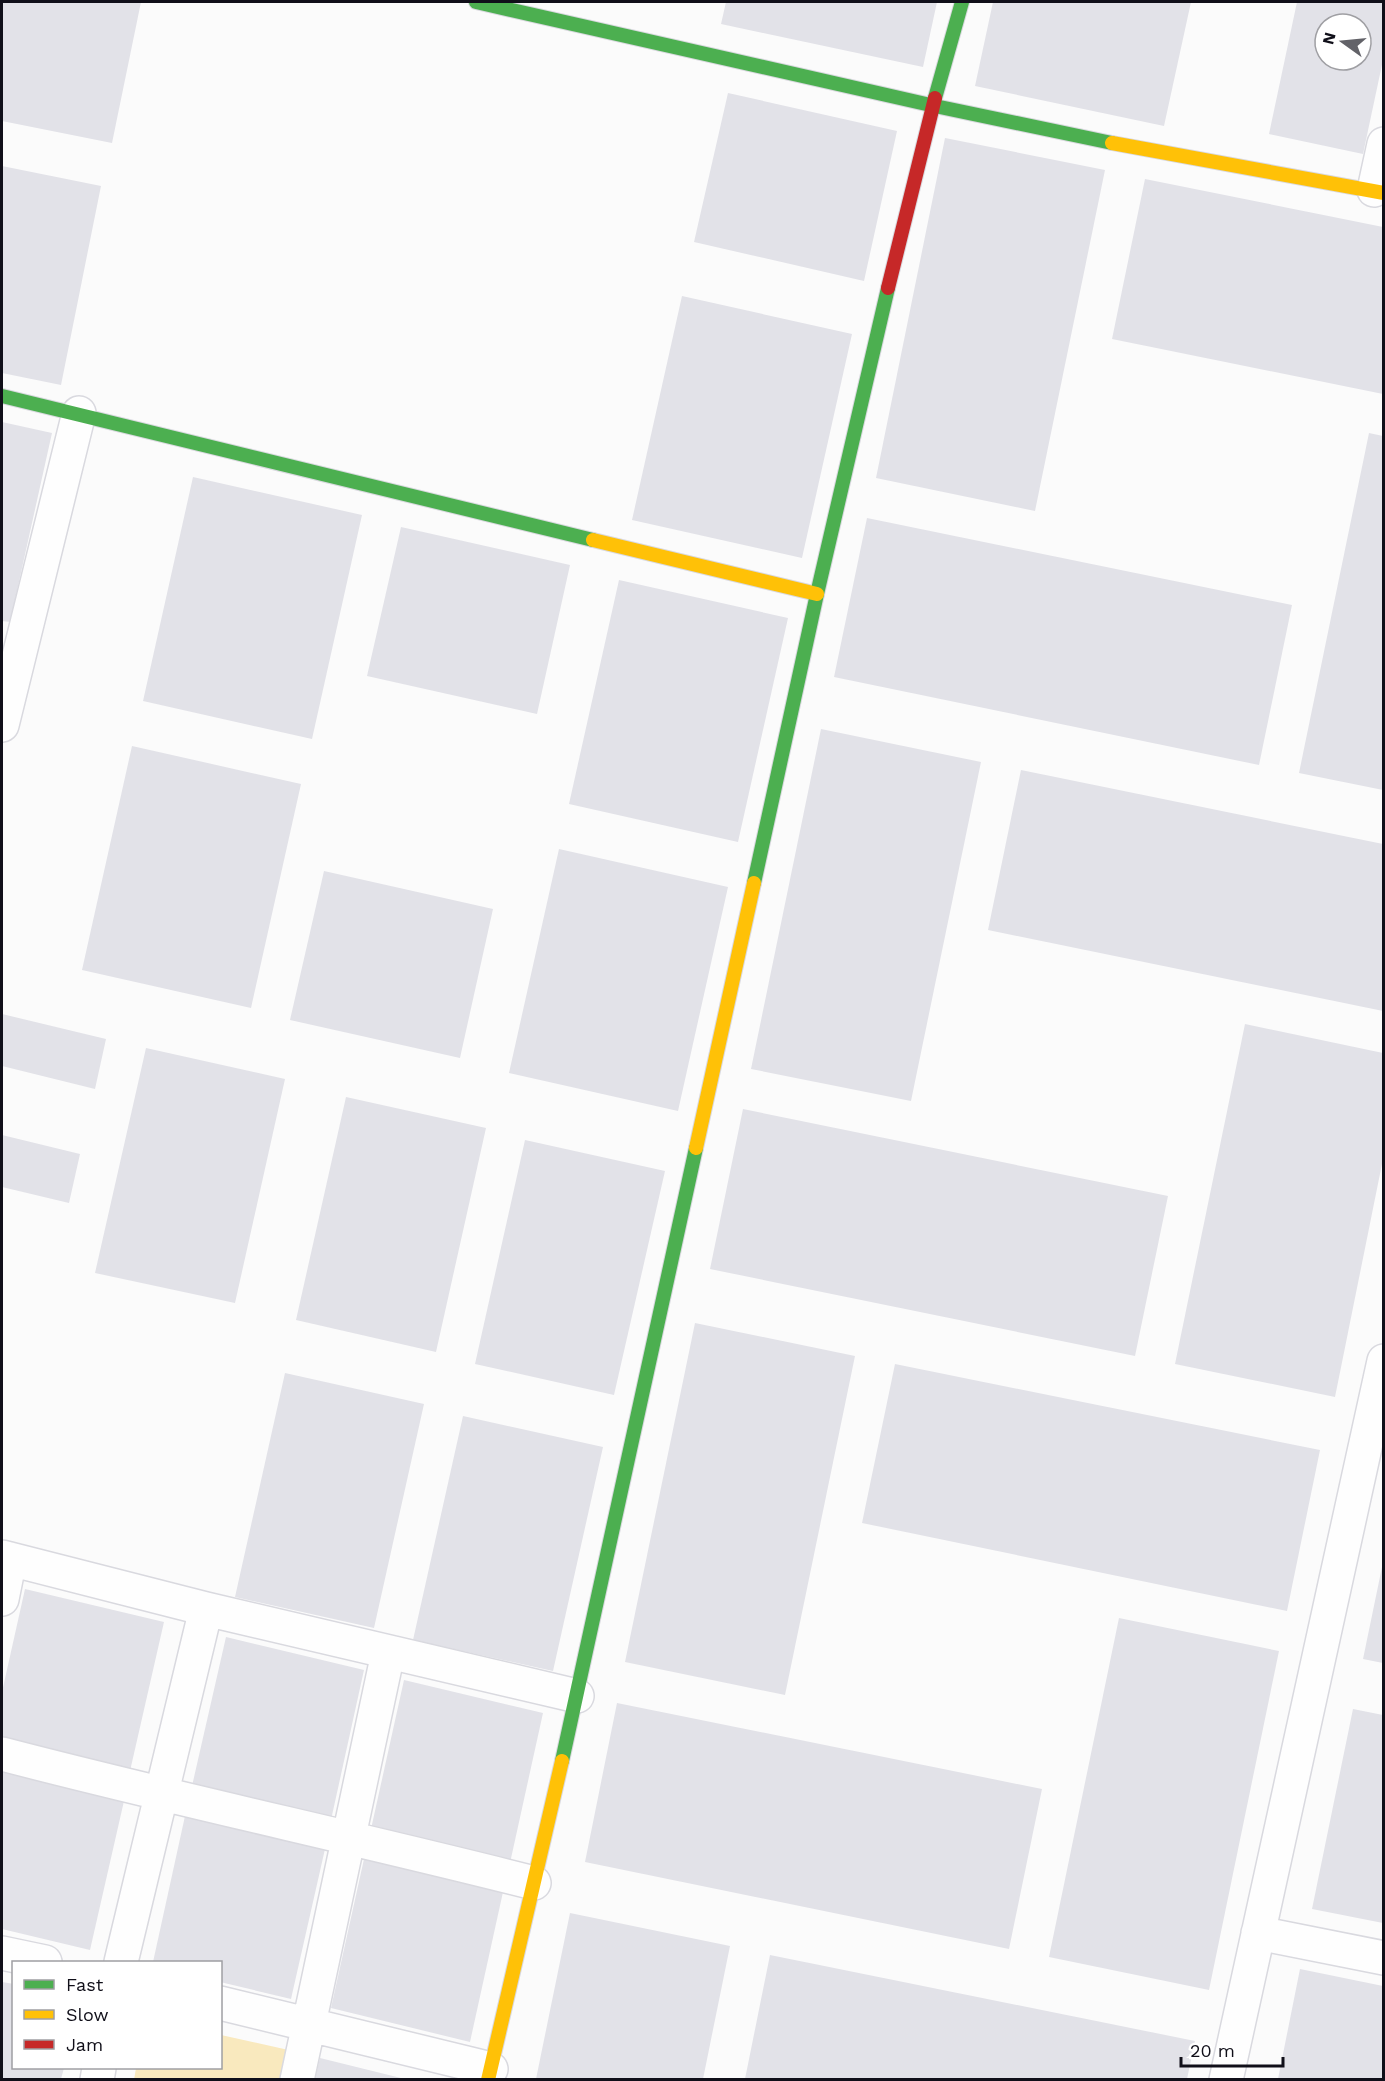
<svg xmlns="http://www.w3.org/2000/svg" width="1385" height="2081" font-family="'Work Sans',sans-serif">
	<rect width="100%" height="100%" fill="#fbfbfb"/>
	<!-- green -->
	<path fill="#f9e9be" d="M221 2035 293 2051 287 2079 134 2080 136 2068H220Z"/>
	<!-- building -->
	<path fill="#e2e2e8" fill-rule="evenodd" d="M2 2H141L112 143 2 121Z
		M726 2H937L923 67 721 24Z
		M993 2H1191L1164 126 975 86Z
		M1297 2H1383V60L1363 154 1269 134ZM1325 24H1361V60H1325Z
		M728 93 897 131 864 281 694 242Z
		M945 138 1105 170 1035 511 876 478Z
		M2 166 101 186 61 385 2 373Z
		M1145 179 1383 227V394L1112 339Z
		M682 296 852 334 802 558 632 520Z
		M2 422 52 433 10 622 2 621Z
		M1369 433 1383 436V790L1299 773Z
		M193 477 362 515 312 739 143 701Z
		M867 518 1292 605 1259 765 834 677Z
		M401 527 570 565 537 714 367 676Z
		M619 580 788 618 738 842 569 804Z
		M821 729 981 762 911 1101 751 1069Z
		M132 746 301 784 251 1008 82 970Z
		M1021 770 1383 844V1011L988 930Z
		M559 849 728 887 678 1111 509 1073Z
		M324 871 493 909 460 1058 290 1020Z
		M2 1014 106 1039 95 1089 2 1066Z
		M1245 1024 1383 1053V1159L1335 1397 1175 1364Z
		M146 1048 285 1079 235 1303 95 1273Z
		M346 1097 486 1128 436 1352 296 1320Z
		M743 1109 1168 1196 1135 1356 710 1269Z
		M2 1135 80 1154 69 1203 2 1187Z
		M525 1140 665 1171 614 1395 475 1364Z
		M695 1323 855 1356 785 1695 625 1662Z
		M895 1364 1320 1450 1287 1611 862 1523Z
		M285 1373 424 1404 374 1628 235 1597Z
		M463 1416 603 1447 553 1671 413 1640Z
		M1382 1567H1383V1663L1363 1659Z
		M25 1589 164 1622 130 1771 2 1740V1692Z
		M1119 1618 1279 1651 1209 1990 1049 1957Z
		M226 1637 364 1670 331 1820 192 1786Z
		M404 1680 543 1713 510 1863 371 1829Z
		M617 1703 1042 1789 1009 1949 585 1862Z
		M1353 1709 1383 1715V1923L1312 1909Z
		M2 1772 124 1801 90 1950 2 1929Z
		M185 1816 325 1849 291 1999 220 1982V1962H153Z
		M364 1859 503 1892 470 2042 331 2008Z
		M570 1913 730 1946 703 2079H536Z
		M770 1955 1195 2041 1187 2079H745Z
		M1300 1969 1383 1986V2079H1278Z
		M2 1982 14 1984V2068H64L61 2079H2Z
		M320 2058 405 2079H315Z"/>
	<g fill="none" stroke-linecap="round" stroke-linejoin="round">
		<!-- street casing -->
		<g stroke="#d9d9df" stroke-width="36">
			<path id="street" d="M1374 190 1384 144
				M2 725 79 413
				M2 1557 206 1609 577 1696
				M2 1599 10 1559
				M2 1754C178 1800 357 1838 534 1883
				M1258 1933 1384 1958
				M2 1953 45 1962
				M121 1962 206 1609
				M220 2003 491 2069
				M97 2080 99 2068
				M297 2080 388 1653
				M1226 2080 1384 1361"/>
		</g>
		<!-- fast casing -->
		<g stroke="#d9d9df" stroke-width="16">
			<path id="fast" d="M476 2 935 106 1112 143
				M935 98 962 2
				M2 396 593 540
				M754 883 817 594 888 288
				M562 1761 696 1148"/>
		</g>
		<!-- slow casing -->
		<g stroke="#d9d9df" stroke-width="16">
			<path id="slow" d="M1112 143 1384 193
				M593 540 817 594
				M696 1148 754 883
				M488 2080 562 1761"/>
		</g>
		<!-- jam casing -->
		<g stroke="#d9d9df" stroke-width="16">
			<path id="jam" d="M888 288 935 98"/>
		</g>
		<!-- street -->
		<use href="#street" stroke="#fefefe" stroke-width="33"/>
		<!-- fast -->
		<use href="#fast" stroke="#4caf50" stroke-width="14"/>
		<!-- slow -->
		<use href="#slow" stroke="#ffc107" stroke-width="14"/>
		<!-- jam -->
		<use href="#jam" stroke="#c62828" stroke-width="14"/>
	</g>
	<!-- border -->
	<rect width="1385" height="2081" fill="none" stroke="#100f19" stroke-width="6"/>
	<!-- legend -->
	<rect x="12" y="1961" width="210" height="108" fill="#ffffff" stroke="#9f9fa3" stroke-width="1.5"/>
	<rect x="24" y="1980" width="30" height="9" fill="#4caf50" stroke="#9f9fa3" stroke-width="1.5"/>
	<text x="66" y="1991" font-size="18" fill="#100f19">Fast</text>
	<rect x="24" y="2010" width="30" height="9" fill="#ffc107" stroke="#9f9fa3" stroke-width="1.5"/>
	<text x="66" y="2021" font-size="18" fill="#100f19">Slow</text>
	<rect x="24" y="2040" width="30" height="9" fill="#c62828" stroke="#9f9fa3" stroke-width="1.5"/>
	<text x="66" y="2051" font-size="18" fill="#100f19">Jam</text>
	<!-- north arrow -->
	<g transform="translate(1343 42) rotate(285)"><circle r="28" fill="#ffffff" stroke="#9f9fa3" stroke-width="1.5"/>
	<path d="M0-4.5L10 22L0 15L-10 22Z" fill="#626268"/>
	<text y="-9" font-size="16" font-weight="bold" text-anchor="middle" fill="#100f19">N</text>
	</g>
	<!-- scale -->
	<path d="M1181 2057v9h102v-9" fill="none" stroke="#100f19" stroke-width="3"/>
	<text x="1190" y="2057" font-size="18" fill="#100f19" stroke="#ffffff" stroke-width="4.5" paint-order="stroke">20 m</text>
</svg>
